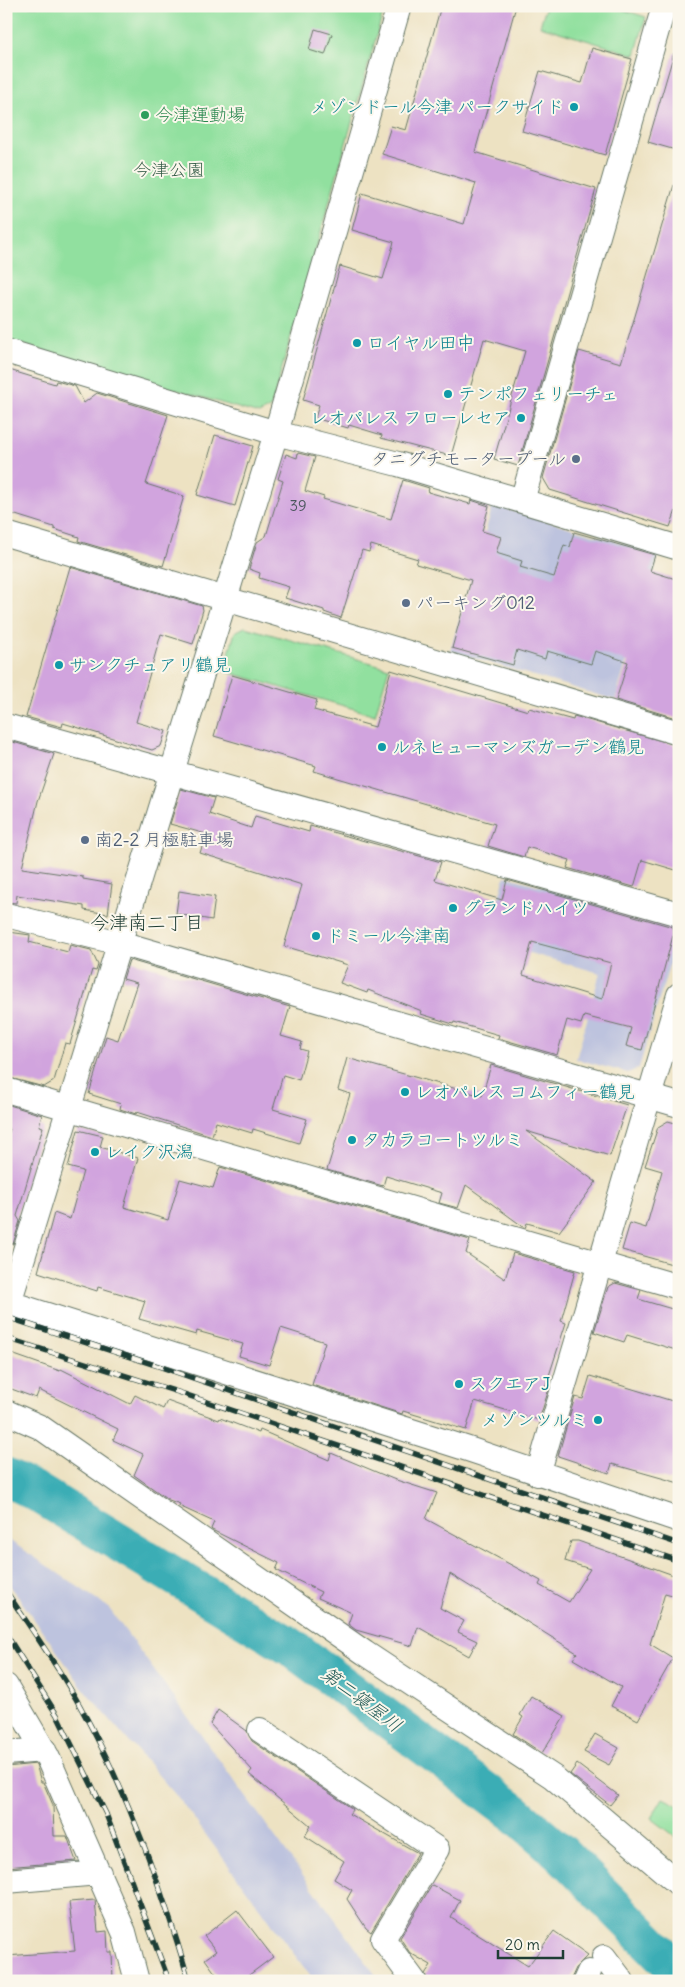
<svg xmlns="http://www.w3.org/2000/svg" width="685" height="1987" font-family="Delius,'Klee One',sans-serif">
	<rect width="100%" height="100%" fill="#fbf7ec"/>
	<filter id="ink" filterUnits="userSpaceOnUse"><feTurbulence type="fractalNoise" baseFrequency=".02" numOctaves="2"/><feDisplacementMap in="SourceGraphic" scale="10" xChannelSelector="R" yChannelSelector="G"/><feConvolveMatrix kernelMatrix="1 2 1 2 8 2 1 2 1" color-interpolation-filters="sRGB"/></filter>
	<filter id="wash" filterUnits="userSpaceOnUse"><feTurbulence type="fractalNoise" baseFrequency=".0096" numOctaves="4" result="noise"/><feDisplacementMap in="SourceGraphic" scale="20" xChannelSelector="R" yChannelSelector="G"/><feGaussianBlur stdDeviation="1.12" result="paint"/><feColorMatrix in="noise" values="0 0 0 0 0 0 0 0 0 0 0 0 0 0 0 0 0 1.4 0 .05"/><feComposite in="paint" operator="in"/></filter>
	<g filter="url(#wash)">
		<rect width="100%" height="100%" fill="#ede2c2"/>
		<!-- industrial -->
		<path fill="#bdc3de" d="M493 505 659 554 615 700 450 651Z
			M505 876 676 924 678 935 639 1068 628 1073 576 1059 600 973 487 941Z
			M6 1538 108 1607 380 1981H314L180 1800 86 1692 6 1580Z"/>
		<!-- green -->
		<path fill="#91e09f" stroke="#588e6a" d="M6 6H385L271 407 259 414 6 340Z
			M546 6H611L646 17 635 55 540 26Z
			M245 627 389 668 375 715 224 671 235 632Z
			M663 1798 679 1806V1839L651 1818Z"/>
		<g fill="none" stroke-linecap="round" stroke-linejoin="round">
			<!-- river -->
			<path stroke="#3badb5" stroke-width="39" d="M6 1477 36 1492 291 1647 516 1814 562 1854 679 1972"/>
		</g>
		<g id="blocks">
			<!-- building -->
			<path fill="#d1a4de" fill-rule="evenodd" d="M441 6H516L475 152 596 189 518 466 494 459 525 351 484 339 451 456 381 438 382 435 349 425 348 428 315 418 319 405 303 400 340 266 383 279 394 242 352 230 362 193 464 224 476 183 382 154 391 126 406 130Z
				M315 29 332 34 325 55 309 50Z
				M592 48 632 59 605 155 522 131 540 71 582 83Z
				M674 53 679 54V151L648 142Z
				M674 185 679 186V502L670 527 550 490 543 478 579 351 621 363Z
				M6 369 55 384 56 381 75 386 84 403 97 393 168 415 146 484 184 496 163 566 78 541 79 537 54 529V527L6 512Z
				M215 435 253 446 235 506 197 495Z
				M298 453 315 457 305 491 324 497 323 499 391 519 403 480 429 488 428 492 470 504 471 500 489 506 482 531 501 537 496 553 522 561 520 567 554 577 564 545 570 547 574 532 655 555 650 571 679 580V719L616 700 628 662 595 651 591 664 547 651 545 659 517 650 513 665 452 648 471 580 416 564 418 559 371 545 369 552 362 550 341 618 324 612V610L285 598 289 587 259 578 260 573 249 569 257 542 266 536 283 481 278 479 286 454 297 458Z
				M70 567 202 606 203 610 193 644 161 634 136 722 166 731 161 746 152 750 63 723 62 727 26 717Z
				M391 670 528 711 529 708 573 720 574 716 679 746V871L642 860 634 887 567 868 570 860 527 847 524 857 488 846 495 824 314 771 316 766 214 736 232 675 317 700 314 710 375 727Z
				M6 740 54 754 38 801 22 868 83 877V879L112 884 108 914 84 910V906L17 895 16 903 6 902Z
				M181 789 214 798 209 814 251 828 255 816 309 832 310 826 441 862 435 880 502 900 507 880 673 927 674 932 642 1050 626 1046 631 1028 584 1016 581 1024 567 1020 557 1055 498 1038 499 1035 454 1022 453 1024 421 1014 422 1011 368 990 367 993 340 983 348 965 284 946 302 885 200 853 206 834 170 824ZM532 942 611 963 602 999 523 975Z
				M179 891 215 897 212 920 176 914Z
				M9 932 30 935 29 942 68 952 70 945 91 950 98 965 96 971 92 970 70 1044 65 1043 54 1081 44 1087 6 1077V949Z
				M129 960 290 1007 281 1036 302 1042 300 1049 307 1051 299 1080 283 1075 273 1109 307 1119 299 1143 253 1129 252 1133 216 1122 212 1136 137 1112 136 1114 120 1109 121 1104 89 1094 106 1036 118 1040 137 983 123 979Z
				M347 1058 482 1096 491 1065 627 1105 610 1156 526 1131 596 1182 559 1232 527 1223 525 1228 466 1185 458 1208 439 1203 442 1193 386 1176 383 1186 327 1170 350 1094 338 1090Z
				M6 1104 42 1115 39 1126 43 1127 17 1216 20 1221 13 1244 6 1242V1141L10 1129 6 1127Z
				M668 1121 679 1124V1266L622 1250 630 1223 646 1228 662 1171 645 1166 658 1127Z
				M78 1130 103 1136 100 1147 138 1158 124 1207 168 1220 180 1179 213 1188 220 1167 470 1240 466 1253 505 1279 513 1253 575 1271 561 1321 566 1323 545 1388 549 1389 539 1420 475 1401 466 1430 403 1411 402 1414 312 1385 325 1342 281 1328 269 1365 239 1356 243 1344 197 1331 196 1335 139 1319 145 1301 98 1287 97 1291 38 1272 54 1213 70 1219 83 1171 68 1167Z
				M615 1283 641 1290 638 1299 679 1311V1351L627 1335 624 1342 594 1332 608 1287Z
				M6 1352 60 1371 61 1369 130 1404 135 1395 163 1409 167 1401 219 1420 220 1418 259 1433 260 1430 329 1460 331 1453 393 1479 437 1493 426 1519 541 1581 539 1585 569 1602 590 1569 565 1561 571 1541H578L679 1577V1597L665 1593 650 1644 673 1658 638 1720 611 1706 621 1687 573 1659 577 1653 450 1574 440 1608 464 1621 458 1632 477 1641 469 1656 418 1627 412 1646 356 1630 348 1624 352 1613 318 1598 321 1592 276 1570 279 1563 212 1530 211 1529 214 1522 179 1506 180 1504 169 1500 134 1475 143 1454 113 1440 118 1429 39 1390 36 1398 6 1387Z
				M590 1376 679 1403V1483L612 1464 609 1473 558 1456 575 1397 583 1399Z
				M531 1696 565 1716 542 1753 513 1734 523 1717 520 1715Z
				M218 1710 247 1731 252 1741 353 1809 349 1814 418 1853 371 1932 366 1928 347 1899 352 1890 334 1879 344 1861 305 1836 311 1826 249 1774 252 1770 210 1724Z
				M595 1734 619 1748 609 1765 584 1752Z
				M36 1764 41 1782H43L53 1805 54 1836H67L76 1861 6 1867V1839H8L6 1767Z
				M577 1764 618 1795 610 1805 570 1774Z
				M432 1885 460 1900 451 1918 528 1966 554 1931 588 1955 577 1966 570 1981H428L425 1974 431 1965 410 1953 400 1938Z
				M95 1900 98 1932 107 1931 108 1952H112L113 1981H6V1956L75 1951 69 1902Z
				M237 1910 273 1957 241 1981H221L205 1959 216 1951 204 1936Z"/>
		</g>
	</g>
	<g filter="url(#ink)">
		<use href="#blocks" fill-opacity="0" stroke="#677766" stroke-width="1"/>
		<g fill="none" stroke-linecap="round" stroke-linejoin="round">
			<!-- minor casing -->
			<g stroke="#677766" stroke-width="26">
				<path id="minor" d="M6 351 276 433 398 464 679 548
					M522 501 664 6
					M6 534 679 733
					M6 726 679 914
					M6 915 120 943 679 1105
					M6 1090 679 1287
					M6 1302 468 1449 679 1520
					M9 1303 276 433 399 6
					M6 1412 40 1427 365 1653 553 1777 679 1884
					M538 1474 679 995
					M6 1686 47 1756 124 1932 137 1981
					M260 1730 437 1849 383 1939 414 1981
					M6 1753 44 1750
					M6 1881 99 1873
					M604 1957 622 1981
					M585 1981 589 1972"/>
			</g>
			<!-- minor -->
			<use href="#minor" stroke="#fff" stroke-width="24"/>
			<!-- rail casing -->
			<g stroke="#1f3d34" stroke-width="5.5">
				<path id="rail" d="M6 1317 158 1366 679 1544
					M6 1338 181 1393 679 1561
					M6 1591C31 1629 58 1666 80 1706 128 1793 161 1886 189 1981
					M6 1634 57 1715 106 1814 169 1981"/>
			</g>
			<!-- rail -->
			<use href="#rail" stroke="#fbf7ec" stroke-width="4" stroke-dasharray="11" stroke-linecap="butt"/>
		</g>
	</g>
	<!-- markers -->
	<g fill="#0f9aa8" stroke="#fbf7ec" stroke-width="2">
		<circle cx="574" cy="107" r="5"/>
		<circle cx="357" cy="343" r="5"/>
		<circle cx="448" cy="394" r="5"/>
		<circle cx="521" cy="418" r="5"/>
		<circle cx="59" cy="665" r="5"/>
		<circle cx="382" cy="747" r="5"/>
		<circle cx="453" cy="908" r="5"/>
		<circle cx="316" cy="936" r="5"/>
		<circle cx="405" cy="1092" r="5"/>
		<circle cx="352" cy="1140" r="5"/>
		<circle cx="95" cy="1152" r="5"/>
		<circle cx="459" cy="1384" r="5"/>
		<circle cx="598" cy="1420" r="5"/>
	</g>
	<circle fill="#2e9e5b" stroke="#fbf7ec" stroke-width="2" cx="145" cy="115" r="5"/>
	<g fill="#5c6f8a" stroke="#fbf7ec" stroke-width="2">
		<circle cx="576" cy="459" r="5"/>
		<circle cx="406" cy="603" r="5"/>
		<circle cx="85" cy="840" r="5"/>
	</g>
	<g text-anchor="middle" stroke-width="4" stroke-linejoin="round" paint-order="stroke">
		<!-- number labels -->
		<g font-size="15" fill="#4c575e">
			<text x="298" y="511">39</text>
		</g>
		<!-- culture labels -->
		<g font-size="18" fill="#0d838f" stroke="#fbf7ec" text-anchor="start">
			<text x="564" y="113" text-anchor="end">メゾンドール今津 パークサイド</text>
			<text x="367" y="349">ロイヤル田中</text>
			<text x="458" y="400">テンポフェリーチェ</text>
			<text x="511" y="424" text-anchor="end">レオパレス フローレセア</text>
			<text x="69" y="671">サンクチュアリ鶴見</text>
			<text x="392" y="753">ルネヒューマンズガーデン鶴見</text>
			<text x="463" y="914">グランドハイツ</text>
			<text x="326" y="942">ドミール今津南</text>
			<text x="415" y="1098">レオパレス コムフィー鶴見</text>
			<text x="362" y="1146">タカラコートツルミ</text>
			<text x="105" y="1158">レイク沢潟</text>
			<text x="469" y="1390">スクエアJ</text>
			<text x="588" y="1426" text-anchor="end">メゾンツルミ</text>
		</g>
		<!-- leisure labels -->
		<g font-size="18" fill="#27864d" stroke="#fbf7ec" text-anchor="start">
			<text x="155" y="121">今津運動場</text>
		</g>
		<!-- park labels -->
		<g font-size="18" fill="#365e49" stroke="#fbf7ec">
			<text x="169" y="176">今津公園</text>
		</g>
		<!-- service labels -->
		<g font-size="18" fill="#4e5e75" stroke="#fbf7ec" text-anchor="start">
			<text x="566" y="465" text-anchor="end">タニグチモータープール</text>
			<text x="416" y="609">パーキング012</text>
			<text x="95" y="846">南2-2 月極駐車場</text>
		</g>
		<!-- neighbourhood labels -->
		<g font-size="19" fill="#1f3d34" stroke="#fbf7ec">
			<text x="147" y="929">今津南二丁目</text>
		</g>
		<!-- water labels -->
		<g font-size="19" font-style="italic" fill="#275f5b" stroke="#fbf7ec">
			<text transform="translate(362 1699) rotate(37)" y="7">第二寝屋川</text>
		</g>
	</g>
	<!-- margin -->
	<rect width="685" height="1987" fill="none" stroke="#fbf7ec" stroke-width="25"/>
	<!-- scale -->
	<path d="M498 1950v8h65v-8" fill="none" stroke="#1f3d34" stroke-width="2.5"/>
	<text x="505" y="1950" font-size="15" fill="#1f3d34" stroke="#fbf7ec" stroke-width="4" paint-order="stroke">20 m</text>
</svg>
